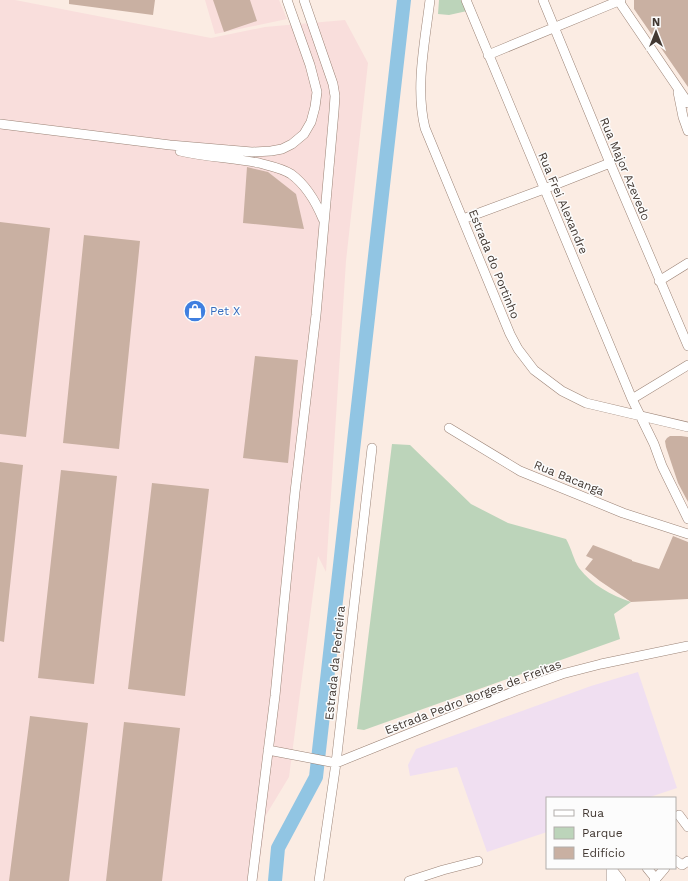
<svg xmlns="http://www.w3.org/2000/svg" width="688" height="881" font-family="'Work Sans',sans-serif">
	<rect width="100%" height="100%" fill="#fbece3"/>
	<!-- commercial -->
	<path fill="#f9dedc" d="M0 0H15L211 38 265 27 345 20 368 63 346 261 326 572 318 556 289 777 266 815 257 881H0Z
		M205 0H279L287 19 215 34Z"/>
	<!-- industrial -->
	<path fill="#f0dff1" d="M638 672 677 788 647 798H547V832L487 852 457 767 410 776 408 765 416 749 591 686Z"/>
	<!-- green -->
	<path fill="#bcd4ba" d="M439 0H463L467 11 449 15 438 14Z
		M392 444 410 445 471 504 508 523 566 539C571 547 574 561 579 568 592 585 611 595 631 602L614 614 620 639 364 730 357 729Z"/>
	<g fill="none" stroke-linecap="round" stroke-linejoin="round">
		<!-- river -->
		<path stroke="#91c5e3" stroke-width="14" d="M275 881 278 848 316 777 404 0"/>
	</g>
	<!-- building -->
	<path fill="#c9b0a2" d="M69 0H155L153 15 69 4Z
		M213 0H250L257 21 224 32Z
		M634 0H688V87L634 9Z
		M247 167 268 172 296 194 304 229 243 223Z
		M0 222 50 228 26 437 0 434Z
		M84 235 140 241 119 449 63 443Z
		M255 356 298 360 288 463 243 458Z
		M670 436H681L688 437V502L678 483 666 447 665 441 667 438Z
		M0 462 23 465 4 642 0 641Z
		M61 470 117 476 94 684 38 678Z
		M152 483 209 489 185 696 128 689Z
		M673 536 688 542V599L631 602 600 581 585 569 593 559 586 556 593 545 632 560V561L659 569Z
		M30 716 88 723 69 881H9Z
		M124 722 180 728 162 881H106Z"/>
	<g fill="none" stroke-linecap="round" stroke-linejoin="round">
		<!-- minor casing -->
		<g stroke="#9b8376" stroke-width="10">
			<path id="minor" d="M430 0C425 41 415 88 425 128L510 334 518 349 534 370 562 391 586 403 688 427
				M466 0 632 399 654 444 662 466 688 519
				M543 0 610 163 688 346
				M618 0 688 103
				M488 55 621 0
				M678 92 683 117 688 131
				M0 124 170 145 252 152 271 151 282 149 292 144 304 134 311 122 315 107 317 92 310 65 287 0
				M180 151C206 157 233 158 259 163 270 166 282 168 291 174 306 185 316 202 323 219
				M463 219 544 189 610 163
				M659 281 688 263
				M632 399 688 365
				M449 428 520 471 623 513 688 534
				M268 750 336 763 515 691 562 674 601 664 688 646
				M679 815 688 827
				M675 860 682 865 688 861
				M611 868 621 881
				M647 868 656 879
				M252 881 275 696 295 492 316 315 334 111 335 96 333 84 304 0
				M319 881 336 763 372 448
				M409 881 443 870 478 861
				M611 881V868
				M654 881 665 868"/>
		</g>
		<!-- minor -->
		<use href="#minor" stroke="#fff" stroke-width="9"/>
	</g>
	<!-- icons -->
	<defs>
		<g id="shop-disc" transform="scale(1.15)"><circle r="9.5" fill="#3f7fe0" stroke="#fcfcfc"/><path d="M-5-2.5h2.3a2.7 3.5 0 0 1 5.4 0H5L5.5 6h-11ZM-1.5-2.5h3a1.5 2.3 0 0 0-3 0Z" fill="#fff"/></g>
	</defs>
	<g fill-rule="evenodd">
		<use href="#shop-disc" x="195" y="311"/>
	</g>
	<g text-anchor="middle" stroke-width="3" stroke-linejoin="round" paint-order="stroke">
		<!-- street labels -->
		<g font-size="12" fill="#423832" stroke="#fcfcfc">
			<text transform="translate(625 169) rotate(67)" y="4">Rua Major Azevedo</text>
			<text transform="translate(563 203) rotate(67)" y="4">Rua Frei Alexandre</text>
			<text transform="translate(494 264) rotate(68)" y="4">Estrada do Portinho</text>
			<text transform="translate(569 478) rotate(22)" y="4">Rua Bacanga</text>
			<text transform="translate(335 663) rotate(-84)" y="4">Estrada da Pedreira</text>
			<text transform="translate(473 697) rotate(-21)" y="4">Estrada Pedro Borges de Freitas</text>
		</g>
		<!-- shop labels -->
		<g font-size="12" fill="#366cbe" stroke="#fcfcfc" text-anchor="start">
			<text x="210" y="315">Pet X</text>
		</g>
	</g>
	<!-- legend -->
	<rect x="546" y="797" width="130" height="72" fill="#fcfcfc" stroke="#b2aeab"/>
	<rect x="554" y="810" width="20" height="6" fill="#ffffff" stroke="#b2aeab"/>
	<text x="582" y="817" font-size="12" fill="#423832">Rua</text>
	<rect x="554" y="827" width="20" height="12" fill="#bcd4ba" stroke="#b2aeab"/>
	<text x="582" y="837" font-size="12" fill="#423832">Parque</text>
	<rect x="554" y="847" width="20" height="12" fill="#c9b0a2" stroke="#b2aeab"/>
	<text x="582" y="857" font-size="12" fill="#423832">Edifício</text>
	<!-- north arrow -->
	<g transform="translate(656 32)" stroke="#fcfcfc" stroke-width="3" paint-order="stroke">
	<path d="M0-3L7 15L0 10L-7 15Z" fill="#423832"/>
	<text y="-6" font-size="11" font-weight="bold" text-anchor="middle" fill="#423832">N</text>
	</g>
</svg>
